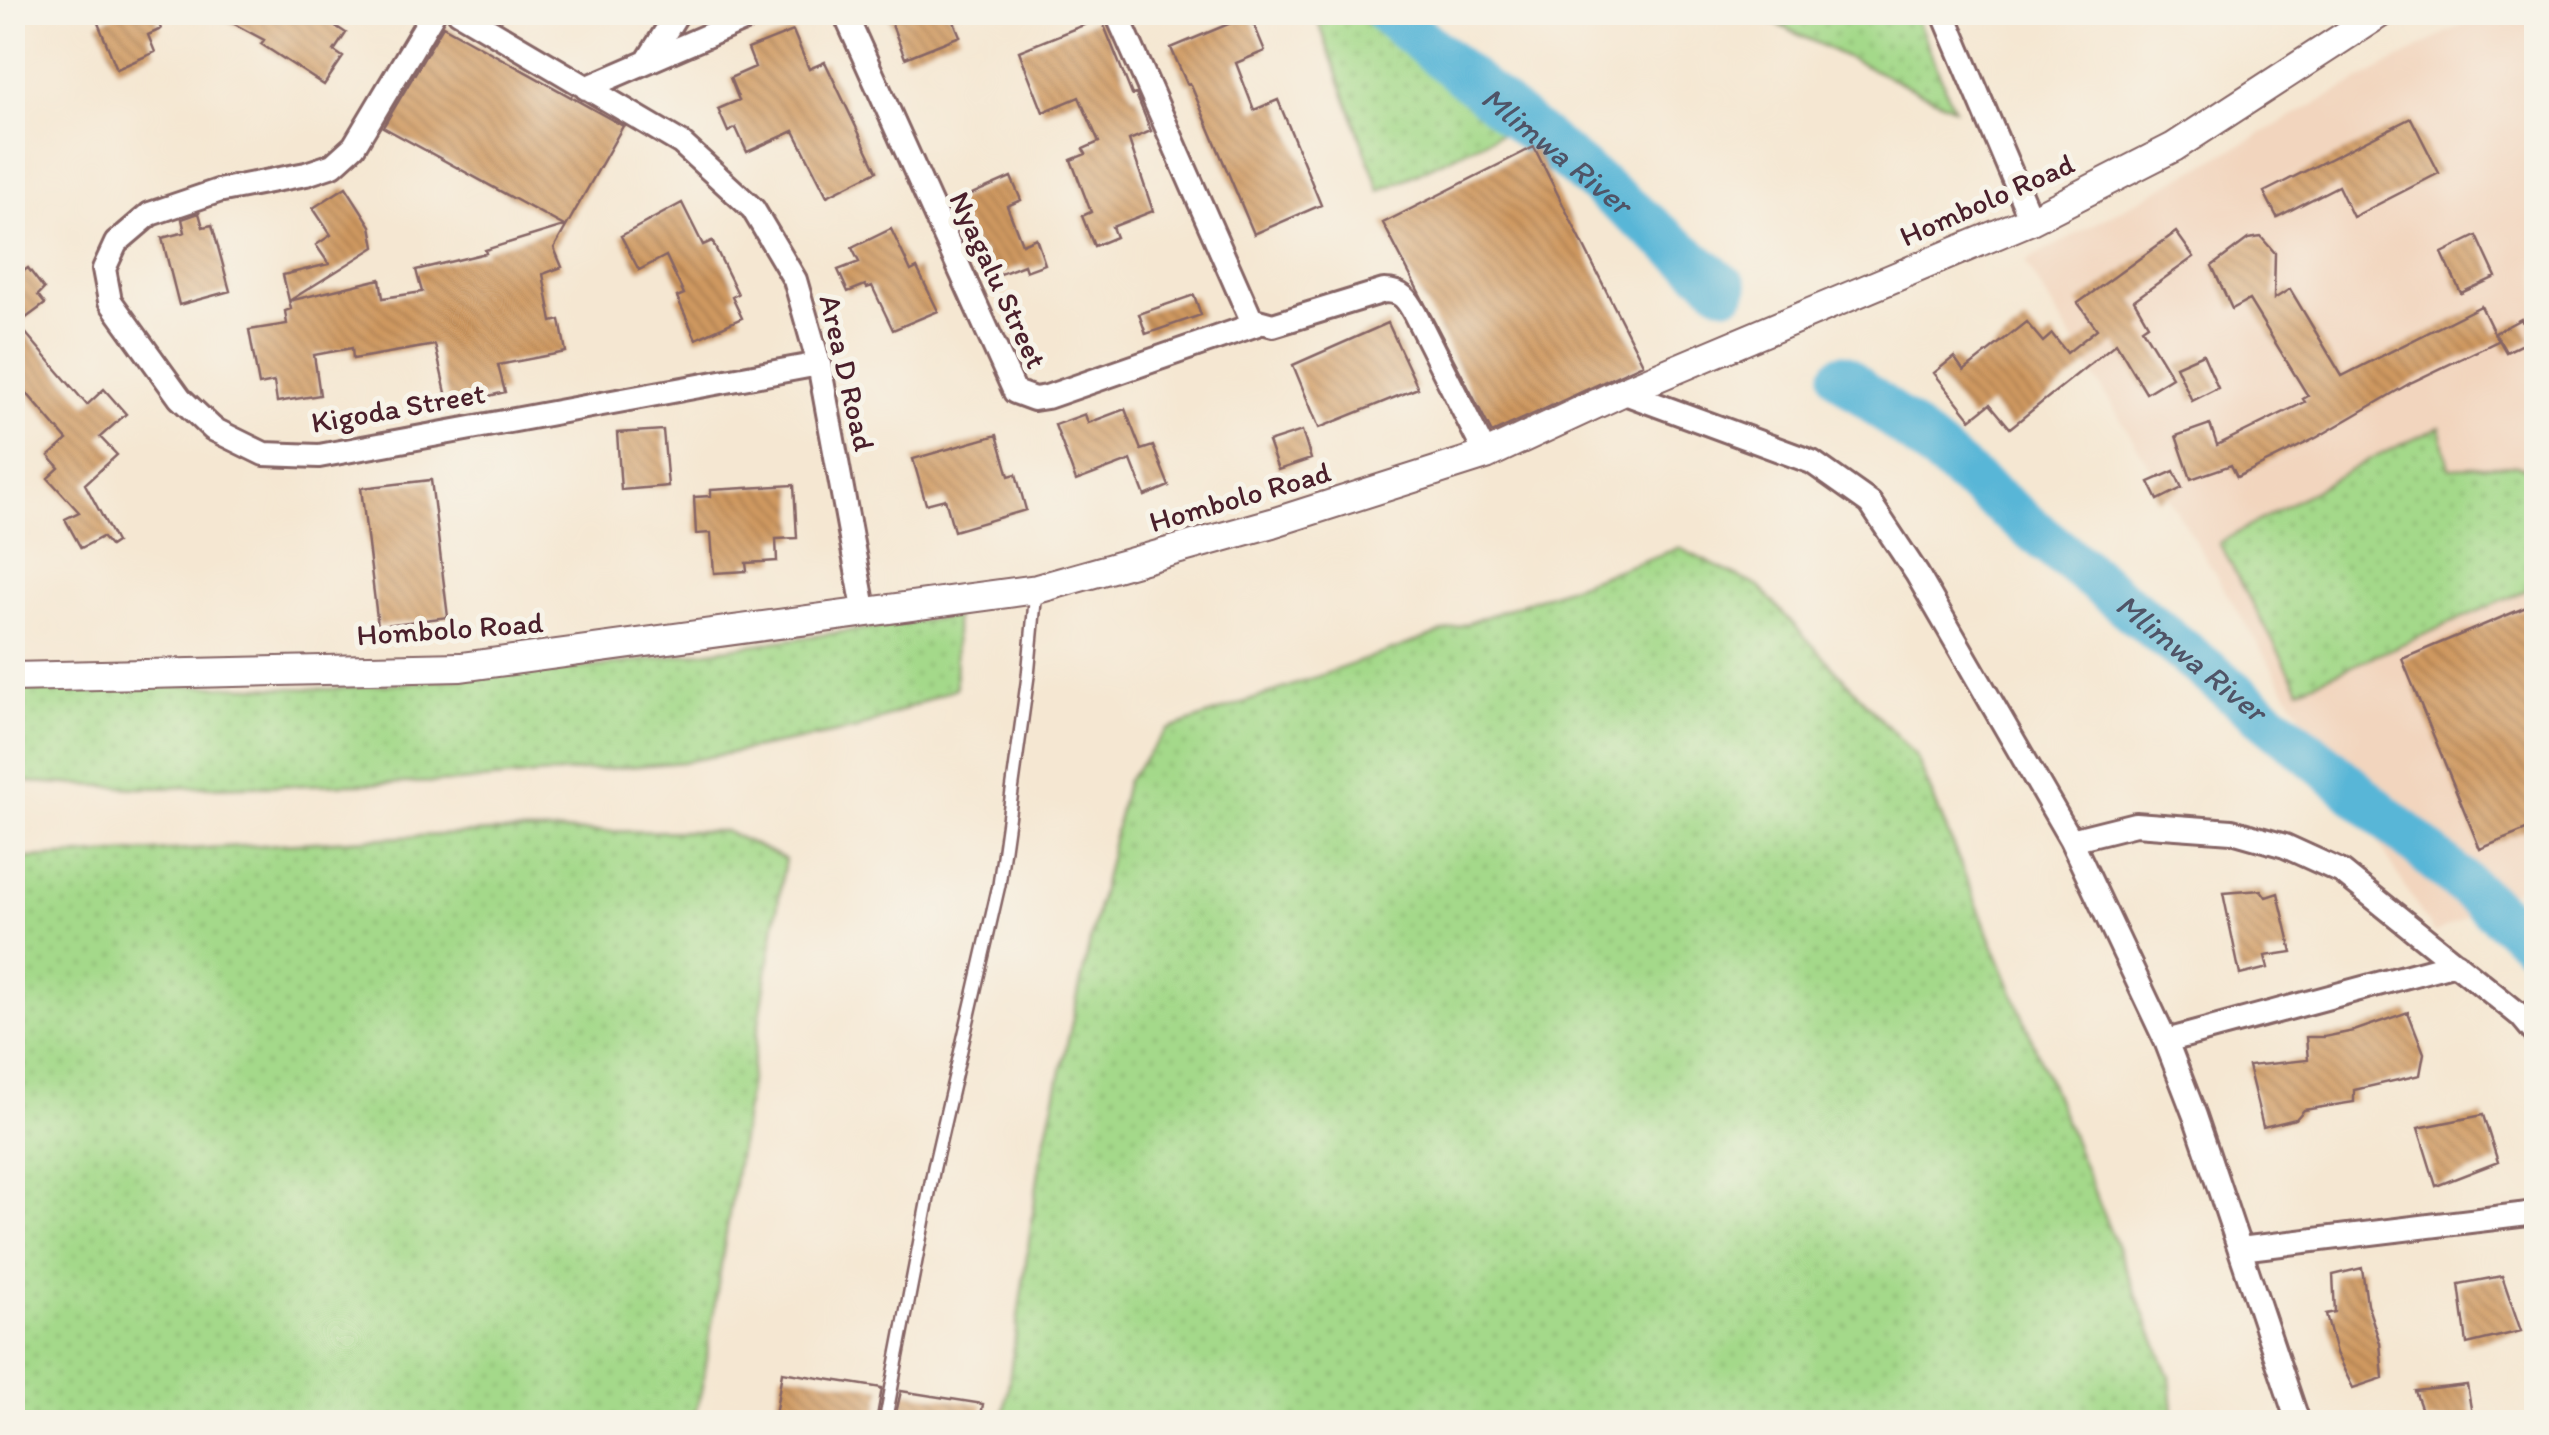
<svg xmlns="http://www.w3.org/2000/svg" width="2549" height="1435" font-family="Itim,sans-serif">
	<defs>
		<pattern id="grass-dots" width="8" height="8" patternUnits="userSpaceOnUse" patternTransform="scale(2.5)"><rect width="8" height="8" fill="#a4d98a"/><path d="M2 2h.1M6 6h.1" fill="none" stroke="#8fba77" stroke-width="1.8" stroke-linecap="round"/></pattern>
		<pattern id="building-back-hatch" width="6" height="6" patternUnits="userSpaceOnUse" patternTransform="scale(2.5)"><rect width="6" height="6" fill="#cf9960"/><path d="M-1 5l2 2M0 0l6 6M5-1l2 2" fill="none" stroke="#aa7c4f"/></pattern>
	</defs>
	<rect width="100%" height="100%" fill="#f7f3e8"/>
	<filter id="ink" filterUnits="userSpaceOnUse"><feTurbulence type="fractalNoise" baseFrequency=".01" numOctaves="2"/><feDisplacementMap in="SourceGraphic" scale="20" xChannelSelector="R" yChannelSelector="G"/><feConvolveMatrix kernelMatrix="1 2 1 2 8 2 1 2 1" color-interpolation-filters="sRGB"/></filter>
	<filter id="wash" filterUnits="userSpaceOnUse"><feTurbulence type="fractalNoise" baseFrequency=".0048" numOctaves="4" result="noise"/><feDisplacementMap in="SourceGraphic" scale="40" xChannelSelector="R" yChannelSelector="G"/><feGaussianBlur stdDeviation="2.25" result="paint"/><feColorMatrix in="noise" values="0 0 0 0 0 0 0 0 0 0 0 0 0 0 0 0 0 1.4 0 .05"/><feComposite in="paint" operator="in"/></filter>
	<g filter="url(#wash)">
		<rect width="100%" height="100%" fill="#f5e7d2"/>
		<!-- built -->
		<path fill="#f2d5be" d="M2483 13H2536V879L2434 934 2025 262Z"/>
		<!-- grass -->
		<path fill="url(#grass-dots)" stroke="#777c5a" stroke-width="2.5" d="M1315 13H1358L1506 131 1380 191Z
			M1753 13H1914L1954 108Z
			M2440 427 2449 468 2516 465 2536 471V586L2299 689 2219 543 2372 458Z
			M1679 548 1759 587 1917 758 2170 1377 2174 1422H1003L1040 1164 1126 782 1167 730Z
			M955 616 956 688 857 729 683 762 459 782 141 788 13 781 12 681 330 689 604 666Z
			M725 831 785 859 701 1392 692 1422H13V859L491 832Z"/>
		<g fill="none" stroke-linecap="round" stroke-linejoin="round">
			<!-- river -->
			<g stroke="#59b6d7" stroke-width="45">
				<path id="s1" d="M1386 12 1726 288"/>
				<path id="s2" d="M1843 376 2324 765 2536 945"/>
			</g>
		</g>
		<g id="blocks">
			<!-- building -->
			<path fill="url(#building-back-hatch)" d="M122 12H154L161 29 148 35 155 52 117 69 98 23Z
				M212 12H314L346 33 334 51 343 57 324 85 261 44 264 40Z
				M887 12H950L960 36 905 58Z
				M1250 15 1265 51 1236 63 1254 110 1278 100 1321 205 1254 234 1190 83 1187 84 1171 48Z
				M1101 18 1132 95 1136 94 1151 131 1129 140 1153 211 1112 227 1116 237 1094 246 1082 216 1091 212 1071 160 1086 154 1083 149 1099 142 1079 97 1043 112 1019 51Z
				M443 26 623 126 554 248 562 267 543 274 552 322 560 320 566 352 498 365 505 392 449 406 435 345 353 359 352 348 314 355 320 395 277 402 274 382 259 385 249 330 287 324 285 311 291 309 283 275 329 264 316 245 331 235 313 208 346 187 371 226 375 247 289 301 380 279 383 298 422 292 416 270 486 253 485 250 564 226 383 127Z
				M793 31 809 69 825 62 877 171 827 196 794 131 747 152 736 128 728 132 718 109 739 100 730 78 755 67 748 49Z
				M2411 118 2439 173 2353 217 2338 186 2277 217 2264 192Z
				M1534 147 1643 364 1492 433 1383 223Z
				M1011 177 1021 200 1007 206 1022 244 1036 238 1045 264 1026 271 1024 265 993 277 982 250 978 252 953 202Z
				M682 203 703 245 712 241 738 294 732 297 742 318 696 339 677 297 684 294 666 256 639 270 621 236Z
				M199 213 203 227 212 225 230 291 179 305 162 238 185 232 182 219Z
				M891 229 911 271 917 268 938 311 893 330 872 286 867 288 865 285 848 292 838 270 859 262 852 248Z
				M2176 232 2194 257 2134 300 2148 324 2142 328 2172 377 2146 393 2116 343 2010 428 1990 404 1971 419 1934 373 1954 357 1964 371 2026 322 2043 342 2052 334 2067 353 2097 329 2078 303Z
				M2477 236 2496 277 2461 293 2442 253Z
				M2261 237 2275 253 2274 299 2290 289 2342 376 2481 306 2498 341 2412 382 2316 438 2237 477 2231 465 2191 479 2176 436 2210 424 2217 445 2305 402 2303 399 2308 396 2249 300 2232 309 2212 266 2248 239Z
				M28 268 44 289 38 295 45 304 18 324 87 405 104 389 126 414 100 437 117 455 85 484 116 542 110 546 102 537 81 548 65 519 79 512 48 478 59 468 49 456 67 440 12 376V279Z
				M1194 295 1201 315 1146 334 1139 314Z
				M2521 319 2531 340 2506 352 2495 333Z
				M1388 323 1418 388 1319 428 1293 365Z
				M2203 354 2218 388 2192 401 2176 366Z
				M1125 409 1141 450 1153 446 1169 486 1145 496 1131 460 1076 481 1055 425 1085 414 1088 423Z
				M663 430 668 486 621 490 617 433Z
				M1302 431 1311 459 1278 470 1268 442Z
				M997 435 1009 476 1016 474 1026 510 954 531 945 499 926 504 913 459Z
				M2174 471 2182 488 2158 500 2149 482Z
				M431 480 448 617 378 626 361 488Z
				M794 485 797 538 776 539 777 561 746 563 747 571 714 573 711 533 696 534 694 497 711 496V490Z
				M2536 603V826L2480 849 2402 659Z
				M2261 890 2266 897 2278 893 2292 952 2265 956 2268 968 2240 975 2223 893Z
				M2408 1012 2424 1053 2420 1075 2354 1090V1102L2304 1110 2296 1119 2263 1127 2248 1066 2308 1060 2306 1037H2324L2354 1031Z
				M2483 1115 2498 1162 2436 1186 2418 1128Z
				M2362 1268 2367 1304 2380 1343 2383 1378 2353 1388 2336 1353 2326 1314 2335 1312 2333 1275Z
				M2502 1276 2521 1331 2467 1344 2459 1284Z
				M782 1372 882 1388 876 1422 808 1419 807 1422H774Z
				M2467 1385 2473 1420 2426 1422 2415 1391Z
				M901 1391 983 1404 980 1422H894Z"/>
		</g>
	</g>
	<g filter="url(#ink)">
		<use href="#blocks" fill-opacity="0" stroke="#866565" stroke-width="2.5"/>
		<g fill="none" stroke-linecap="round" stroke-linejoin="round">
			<!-- service casing -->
			<g stroke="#866565" stroke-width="16">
				<path id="service" d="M885 1422 934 1167 999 885 1028 676 1036 591"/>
			</g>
			<!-- minor casing -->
			<g stroke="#866565" stroke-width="28">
				<path id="minor" d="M434 12 354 146 333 165 306 174 218 191 150 214 116 243 104 269 110 301 180 398 213 429 264 454 319 456 819 364
					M459 12 681 143 753 209 795 280 819 364 865 614
					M844 12 1015 392 1034 399 1047 397 1260 323
					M1116 12 1251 319 1273 325 1384 291C1402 291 1407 299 1415 314L1486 455
					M1943 12 2031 220
					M648 60 678 12
					M586 88 762 12
					M1622 392 1812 462 1870 503 1917 574 2071 840 2166 1041 2195 1116 2298 1422
					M2071 840 2135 824 2232 831 2285 846 2342 872 2521 1016 2536 1034
					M2166 1041 2456 963
					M2240 1249 2536 1213"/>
			</g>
			<!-- tertiary casing -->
			<g stroke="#866565" stroke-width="32">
				<path id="tertiary" d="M12 677 461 667 1037 589 1272 523 1486 455 1622 392 2031 220 2174 147 2382 12"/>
			</g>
			<!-- service -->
			<use href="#service" stroke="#fff" stroke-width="11"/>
			<!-- minor -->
			<use href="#minor" stroke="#fff" stroke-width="22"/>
			<!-- tertiary -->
			<use href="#tertiary" stroke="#fff" stroke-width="28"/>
		</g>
	</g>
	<g text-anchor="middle" stroke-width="10" stroke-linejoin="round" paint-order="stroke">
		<!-- street labels -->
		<g font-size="30" fill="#4a1f2b" stroke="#f7f3e8">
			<text transform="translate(1987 200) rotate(-24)" y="10">Hombolo Road</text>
			<text transform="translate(998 280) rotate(65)" y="10">Nyagalu Street</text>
			<text transform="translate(847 373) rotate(77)" y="10">Area D Road</text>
			<text transform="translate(398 408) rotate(-10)" y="10">Kigoda Street</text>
			<text transform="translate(1240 497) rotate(-16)" y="10">Hombolo Road</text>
			<text transform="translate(450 629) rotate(-4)" y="10">Hombolo Road</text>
		</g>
		<!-- water labels -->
		<g font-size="32" font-style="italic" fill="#4f5467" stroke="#f7f3e8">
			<text dy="11" stroke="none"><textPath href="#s1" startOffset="220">Mlimwa River</textPath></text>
			<text dy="11" stroke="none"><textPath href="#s2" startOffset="448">Mlimwa River</textPath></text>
		</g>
	</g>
	<!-- margin -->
	<rect width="2549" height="1435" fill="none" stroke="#f7f3e8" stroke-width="50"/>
</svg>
